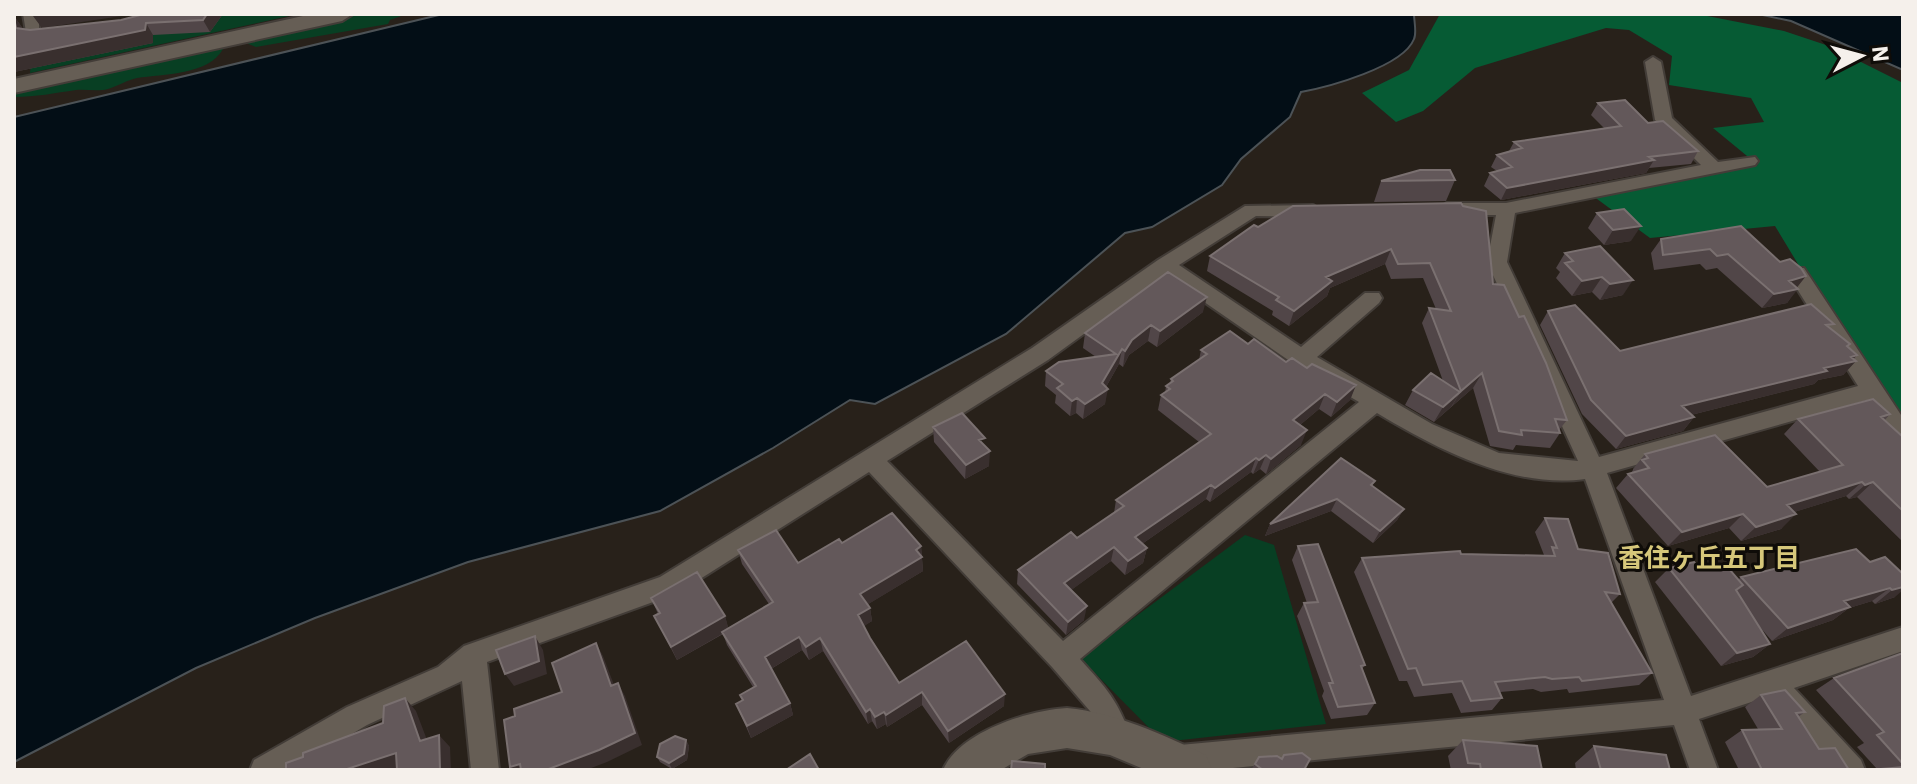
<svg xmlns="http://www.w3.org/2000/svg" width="1917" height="784" font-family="'IBM Plex Sans','Noto Sans JP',sans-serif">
	<rect width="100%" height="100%" fill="#28211a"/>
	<!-- green -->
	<path fill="#083f23" d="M179 14H298L30 73 33 41Z
		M362 14H407L390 20 388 24 256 47 246 43 249 39Z
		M221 45 223 49C209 75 163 74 137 78 127 80 118 86 108 89 97 92 87 89 76 90 55 93 36 97 14 97V91Z
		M1245 535 1274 545 1326 724 1163 742 1080 658Z"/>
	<!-- forest -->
	<path fill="#065b34" d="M1440 14H1697L1784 31 1829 46 1903 83V417L1804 274 1775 226 1650 238 1593 196 1758 165 1713 128 1764 122 1751 98 1669 85 1672 56 1629 30 1606 28 1475 68 1423 111 1396 122 1362 93 1409 70Z"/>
	<!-- water -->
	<path fill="#030e16" stroke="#4c5256" stroke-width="2" d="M443 14H1414C1414 21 1417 33 1414 39 1403 67 1328 87 1301 92L1290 117 1241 159 1222 185 1152 227 1125 233 1006 334 875 404 850 400 773 448 660 511 468 562 315 618 196 668 14 762V117Z
		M1758 14H1903V70L1791 21Z"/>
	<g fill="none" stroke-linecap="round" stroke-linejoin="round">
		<!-- street casing -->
		<g stroke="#433d38" stroke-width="4">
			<path id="street" d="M23 14H39V31H54L62 36 54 41 27 38Z
				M1653 57 1661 62 1672 118 1718 162 1755 157 1758 161 1755 165 1515 213 1507 262 1599 457 1858 386 1787 273 1790 268H1804L1903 418V446L1895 443 1867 400 1607 473 1691 696 1903 627V651L1794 688 1861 760 1865 770H1832L1773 704 1770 696 1699 719 1718 770H1690L1674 725 1212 770H1153L1159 750 1169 746 1664 700 1585 479C1513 489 1437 449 1377 413L1080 659C1107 689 1117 699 1131 737L1127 747 1117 751 1107 747 1096 718 1052 667 869 472 678 593 487 662 499 770H471L462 681 367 725 291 770H250L254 760 347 707 438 667 464 646 660 577 1032 348 1158 260 1245 206 1313 205 1322 211 1313 217 1256 216 1179 265 1301 347 1365 293H1379L1382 298 1379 303 1317 357 1432 424 1499 453 1578 461 1487 262 1496 215H1447L1438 209 1447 203H1506L1701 165 1655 120 1645 62ZM1165 275 1294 364 1359 402 1063 641 887 461 1048 360Z"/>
		</g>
		<!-- secondary casing -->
		<g stroke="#433d38" stroke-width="4">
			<path id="secondary" d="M312 14H353L342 21 14 93V79Z
				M1067 708C1117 713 1161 734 1206 755L1212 770H1146L1110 755 1067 748 1028 754 1001 770H943C959 732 1029 710 1067 708Z"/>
		</g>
		<!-- street -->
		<use href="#street" fill="#665e55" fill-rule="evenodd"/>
		<!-- secondary -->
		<use href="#secondary" fill="#665e55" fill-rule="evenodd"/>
	</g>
	<!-- wall -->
	<path fill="#514648" d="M223 14 210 32 153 35V43L14 72V16L23 29 30 30 121 20Z
		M1598 103 1648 123 1698 151 1691 164 1649 168 1646 173 1501 200 1484 186 1490 173 1497 171 1491 167 1497 155 1509 151 1514 142 1604 128 1591 115Z
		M1455 180 1446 201 1374 202 1381 181Z
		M1293 206 1493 284 1567 420 1559 430 1560 433 1550 448 1516 445 1513 450 1490 446 1473 388 1434 422 1405 405 1413 390 1443 381 1422 323 1429 308 1436 309 1423 278 1391 279 1385 264 1330 288 1327 296 1289 326 1272 315 1273 311 1207 271 1210 256Z
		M1597 213 1631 241 1604 245 1588 228Z
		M1741 226 1797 288 1787 303 1762 308 1717 268 1706 270 1700 264 1654 270 1651 253 1661 239Z
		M1600 246 1623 295 1600 300 1592 292 1572 296 1556 278 1560 272 1556 268 1565 253Z
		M1548 311 1620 351 1830 328 1857 355 1854 359 1856 361 1843 375 1818 380 1814 384 1691 415 1694 417 1683 431 1616 449 1582 414 1540 325Z
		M1203 312 1157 347 1148 341 1129 355 1123 367 1119 364 1106 387 1105 404 1083 419 1076 413 1070 416 1055 403 1056 395 1045 386 1046 371 1096 357 1083 348 1085 333Z
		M1248 344 1286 362 1307 368 1356 385 1350 400 1331 417 1319 409 1300 425 1301 445 1266 474 1260 469 1253 474 1251 472 1210 502 1206 499 1142 544 1147 548 1143 563 1125 575 1111 561 1071 590 1084 620 1066 635 1017 584 1018 570 1077 538 1114 513 1116 500 1199 442 1158 410 1161 395 1165 393 1166 386 1170 383 1171 379 1199 360 1201 350Z
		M1890 414 1885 420 1903 437V542L1857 497 1849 499 1846 496 1794 512 1781 529 1741 541 1729 528 1668 546 1616 488 1628 474 1631 473 1633 470V469L1645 454 1767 487 1820 472 1784 434 1798 419Z
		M933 427 984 446 989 466 965 479 934 442Z
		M1375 481 1372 486 1404 509 1397 520 1373 543 1331 511 1265 536 1270 524Z
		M1545 518 1578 549 1620 594 1611 603 1652 673 1639 685 1569 693 1567 689 1541 692 1533 689 1500 692 1502 698 1492 710 1461 713 1452 693 1414 697 1407 681H1399L1354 572 1362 558 1461 554 1544 555 1535 532Z
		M842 543 921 546 923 571 868 604 870 608 872 621 863 626 899 683 1004 706 949 743 922 705 887 727 886 724 877 729 872 721 868 724 823 651 809 660 802 650 771 669 790 703 793 715 751 738 736 704 742 701 740 695 753 687 727 645 723 634 677 660 654 616 658 614 651 598 725 616 728 628 769 604 742 564 738 550 798 563Z
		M1298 546 1365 665 1362 669 1375 703 1367 715 1331 719 1322 696 1324 691 1297 616 1304 603H1307L1292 560Z
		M1885 557 1895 597 1875 604 1872 601 1849 608 1833 620 1772 641 1759 626 1770 644 1753 657 1721 666 1655 582 1669 568 1700 569 1738 580 1741 577 1870 562Z
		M1903 653V770L1877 769 1857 747 1864 743 1816 690 1834 678Z
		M1761 695 1805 712 1798 717 1819 749 1849 770H1739L1725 742 1742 730 1758 729 1745 707Z
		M686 740 689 746 687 760 672 769 660 762 657 757Z
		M1463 740 1542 770H1451L1448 756Z
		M1594 746 1670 770H1576L1575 763Z
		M1259 757 1282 759 1304 770H1251Z"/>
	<!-- shaded-wall -->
	<path fill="#392f2e" d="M47 14H135L42 28 33 16Z
		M207 14H223L210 32 203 20Z
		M14 16 22 27 25 40 16 28Z
		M146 23 153 35V43L14 72V57Z
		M1654 160 1646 173 1501 200 1507 188Z
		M1641 226 1631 241 1604 245 1613 230Z
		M1391 249 1385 264 1330 288 1327 296 1289 326 1294 311 1326 277Z
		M1806 276 1795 290 1798 289 1787 303 1762 308 1774 294 1789 281Z
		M1602 277 1592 292 1572 296 1582 281Z
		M1633 280 1623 295 1600 300 1610 284Z
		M1207 297 1203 312 1157 347 1160 331Z
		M1151 325 1148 341 1129 355 1123 367 1125 351 1132 340Z
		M1122 349 1119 364 1103 392 1108 389 1105 404 1083 419 1085 404 1102 383Z
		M1857 355 1850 362 1856 361 1843 375 1818 380 1814 384 1671 420 1682 406 1824 368 1851 357Z
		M1482 373 1473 388 1452 406 1461 391Z
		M1356 385 1350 400 1331 417 1337 402Z
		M1460 392 1451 407 1434 422 1443 407Z
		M1325 394 1319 409 1288 435 1293 420Z
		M1077 398 1076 413 1070 416 1072 401Z
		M1694 417 1683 431 1616 449 1626 436Z
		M1307 430 1301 445 1266 474 1271 459Z
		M990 451 989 466 965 479 966 465Z
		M1266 455 1260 469 1253 474 1259 460Z
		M1256 458 1251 472 1210 502 1215 488Z
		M1862 482 1846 496 1772 519 1787 505Z
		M1873 482 1857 497 1849 499 1865 485Z
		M1211 485 1206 499 1132 551 1135 537Z
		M1337 499 1331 511 1265 536 1270 524Z
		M1404 509 1397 520 1373 543 1380 531Z
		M1743 514 1729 528 1668 546 1682 532Z
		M1796 514 1781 529 1741 541 1756 527Z
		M921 546 923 571 862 608 860 594Z
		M1114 547 1111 561 1062 597 1064 583Z
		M1147 548 1143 563 1125 575 1128 561Z
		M1903 587V590L1895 597 1875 604 1892 590Z
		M1890 588 1872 601 1849 608 1833 620 1772 641 1788 628 1844 601Z
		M1087 606 1084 620 1066 635 1068 622Z
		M870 608 872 621 860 629 858 615Z
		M725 616 729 630 677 660 671 647Z
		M535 636 543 650 547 674 514 686 505 674Z
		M799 637 802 650 769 670 765 657Z
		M820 638 823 651 809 660 806 647Z
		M596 643 603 656 619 698 611 686Z
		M1770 644 1753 657 1721 666 1737 653Z
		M618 683 625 696 642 745 607 762 586 770H546Z
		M922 692V705L887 727 886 715Z
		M1005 694 1004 706 949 743 948 731Z
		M405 698 416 711 432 753 420 741Z
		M790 703 793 715 751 738 747 726Z
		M870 709 872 721 868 724 866 712Z
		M884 712 886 724 877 729 875 717Z
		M439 735 450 747 451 770H440Z
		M686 740 689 746 687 760 672 769 669 763Z
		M396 753 408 765 393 770H344Z
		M520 764 525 770H513L510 767Z"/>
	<!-- building -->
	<path fill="#63585a" stroke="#7a7070" stroke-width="2" d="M144 14H207L203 20 146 23 145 30 14 57V18L16 28 30 30 121 20Z
		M1625 100 1648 123 1663 121 1698 151 1649 157 1654 160 1507 188 1490 173 1512 167 1497 155 1522 148 1514 142 1621 126 1598 103Z
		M1420 170H1450L1455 180 1381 181Z
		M1461 203 1463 206 1486 211 1493 284 1504 285 1519 317 1524 316 1546 363 1567 420 1555 419 1560 433 1521 430 1522 435 1499 431 1482 373 1461 391 1429 308 1451 311 1430 263 1398 264 1391 249 1326 277 1332 281 1294 311 1276 300 1279 297 1210 256 1254 225 1258 227 1293 206Z
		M1624 209 1641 226 1613 230 1597 213Z
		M1741 226 1780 262 1790 259 1801 268 1806 276 1789 281 1798 289 1774 294 1728 254 1717 256 1710 249 1663 255 1661 239Z
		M1600 246 1633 280 1610 284 1602 277 1582 281 1565 263 1573 261 1565 253Z
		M1168 272 1207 297 1160 331 1151 325 1132 340 1125 351 1122 349 1102 383 1108 389 1085 404 1077 398 1072 401 1057 388 1063 384 1046 371 1059 362 1116 354 1085 333Z
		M1811 304 1834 324 1826 325 1850 344 1847 346 1857 355 1851 357 1856 361 1824 368 1827 371 1682 406 1694 417 1626 436 1591 400 1548 311 1575 305 1620 351Z
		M1230 331 1248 344 1254 339 1286 362 1292 358 1307 368 1312 364 1356 385 1337 402 1325 394 1293 420 1307 430 1271 459 1266 455 1259 460 1256 458 1215 488 1211 485 1135 537 1147 548 1128 561 1114 547 1064 583 1087 606 1068 622 1018 570 1071 532 1077 538 1124 506 1116 500 1211 434 1161 395 1170 389 1166 386 1173 381 1171 379 1207 354 1201 350Z
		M1431 373 1460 392 1443 407 1413 390Z
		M1873 399 1890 414 1881 417 1903 437V511L1873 482 1865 485 1862 482 1787 505 1796 514 1756 527 1743 514 1682 532 1628 474 1649 468 1642 460 1648 458 1645 454 1715 435 1767 487 1843 465 1798 419Z
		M962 413 985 438 979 440 990 451 966 465 933 427Z
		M1341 458 1375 481 1371 485 1404 509 1380 531 1337 499 1270 524Z
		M892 513 921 546 916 550 922 557 860 594 870 608 858 615 870 638 899 683 966 641 1005 694 948 731 922 692 886 715 884 712 875 717 870 709 866 712 820 638 806 647 799 637 765 657 790 703 747 726 736 704 743 700 740 695 756 686 722 632 773 602 738 550 776 530 798 563 839 539 842 543Z
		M1545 518 1568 519 1578 549 1608 553 1620 594 1605 592 1652 673 1582 681 1579 677 1552 679 1545 677 1495 682 1502 698 1471 701 1462 681 1423 685 1416 668 1408 669 1362 558 1460 551 1461 554 1555 556 1552 547 1557 548Z
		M1318 544 1365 665 1361 666 1375 703 1338 707 1329 683H1333L1304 603 1318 602 1298 546Z
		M1856 549 1870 562 1885 557 1903 574V587L1892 590 1890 588 1844 601 1850 607 1788 628 1741 577Z
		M1694 562 1700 569 1724 563 1743 585 1736 590 1770 644 1737 653 1669 568Z
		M697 572 725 616 671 647 654 616 660 613 651 598Z
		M535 636 539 661 505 674 496 650Z
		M596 643 611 686 618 683 635 733 599 750 546 770H521L520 764 510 767 504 720 515 716 514 709 562 692 552 663Z
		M1903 653V764L1877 735 1884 732 1834 678Z
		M1785 690 1805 712 1796 713 1819 749 1835 748 1849 770H1762L1742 730 1782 729 1761 695Z
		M405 698 420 741 439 735 440 770H397L396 753 344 770H286V763L303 757V753L383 723 384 706Z
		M675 736 686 740 684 754 669 763 657 757 660 744Z
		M1463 740 1537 746 1542 770H1481L1480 764 1468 763Z
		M1594 746 1666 755 1670 770H1601Z
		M1302 753 1310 759 1304 770H1263L1255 764 1259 757 1277 756 1282 759 1284 755Z
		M810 754 819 770H786Z
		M1012 761 1045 764V770H1011Z
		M1903 767V770H1869Z"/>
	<g text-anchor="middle" stroke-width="6" stroke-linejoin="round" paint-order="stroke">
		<!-- neighbourhood labels -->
		<g font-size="26" font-weight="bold" fill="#d6c77a" stroke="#0f0c08">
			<text x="1709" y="567">香住ヶ丘五丁目</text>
		</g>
	</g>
	<!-- border -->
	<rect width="1917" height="784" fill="none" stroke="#f5f0eb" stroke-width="32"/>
	<!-- north arrow -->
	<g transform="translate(1861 56) rotate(84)" stroke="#0f0c08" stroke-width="6" paint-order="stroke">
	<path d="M0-6L14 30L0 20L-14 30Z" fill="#f5f0eb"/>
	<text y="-12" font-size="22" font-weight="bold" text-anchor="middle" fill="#f5f0eb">N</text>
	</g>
</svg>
